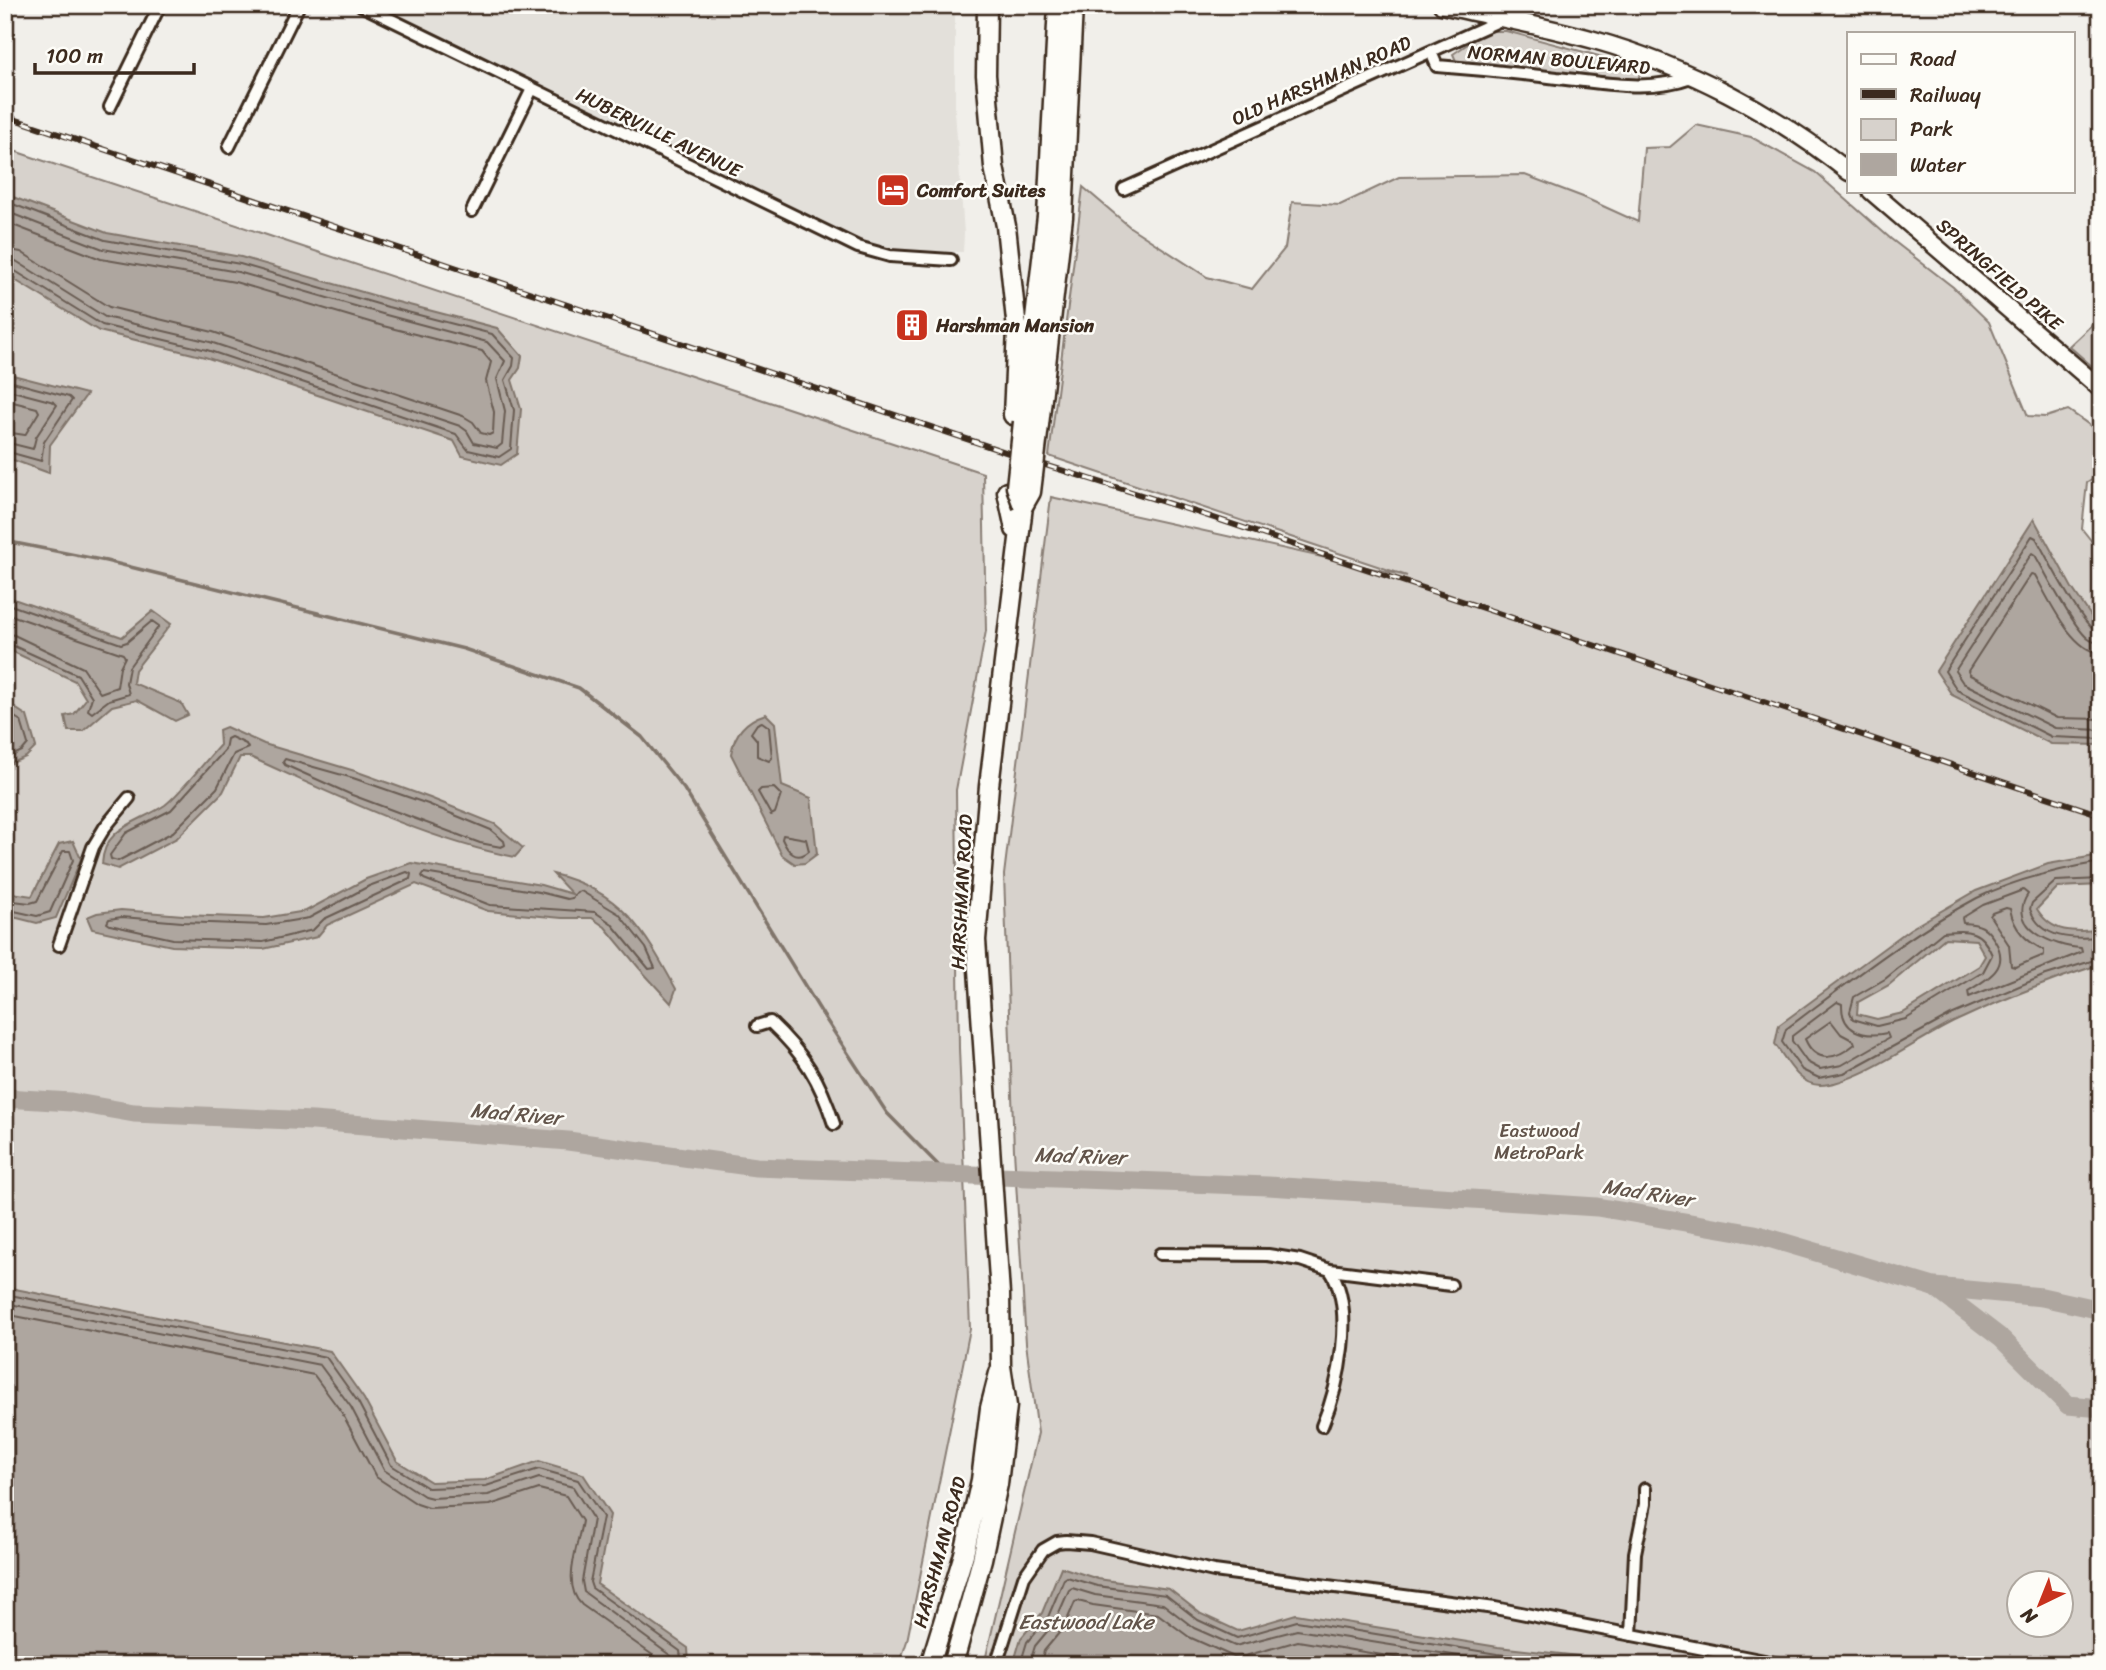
<svg xmlns="http://www.w3.org/2000/svg" width="2106" height="1670" font-family="Sriracha,sans-serif">
	<rect width="100%" height="100%" fill="#f1efea"/>
	<filter id="ink" filterUnits="userSpaceOnUse"><feTurbulence type="fractalNoise" baseFrequency=".0143" numOctaves="2"/><feDisplacementMap in="SourceGraphic" scale="14" xChannelSelector="R" yChannelSelector="G"/><feConvolveMatrix kernelMatrix="1 2 1 2 8 2 1 2 1" color-interpolation-filters="sRGB"/></filter>
	<g filter="url(#ink)">
		<!-- built -->
		<path fill="#e3e0da" d="M376 5H955V111L964 233 963 252 885 250 857 242Z"/>
		<!-- green -->
		<path fill="#d7d2cc" stroke="#897e75" stroke-width="2" fill-rule="evenodd" d="M1491 31H1506L1629 64 1641 70 1638 80 1456 61 1453 54 1478 37Z
			M1696 125 1751 137 1815 172 1891 239 1953 287 1989 322 2028 416 2046 417 2068 410C2104 435 2101 430 2101 474L2087 483 2082 529 2101 553V1665H984L1038 1433 1026 1343 1014 1150 1004 875 1051 497 1407 576 1049 456 1083 187 1130 227 1207 277 1252 289 1285 248 1292 202 1340 205 1399 177 1525 175 1583 197 1638 222 1644 148 1670 147ZM2018 1582H2060V1624H2018Z
			M5 148 983 473 986 631 956 790 959 1048 970 1329 907 1641 899 1665H5Z
			M2101 316V374L2069 346Z"/>
		<!-- water -->
		<path fill="#aea69f" stroke="#80746b" stroke-width="2" fill-rule="evenodd" d="M5 194 107 233 241 257 390 300 497 328 522 356 520 368 512 380 521 409 517 454 501 465 462 456 454 441 205 357 99 331 5 274Z
			M5 373 87 394 50 445 49 473 5 457Z
			M2034 519 2072 588 2101 631V745L2051 744 1952 695 1936 671Z
			M5 596 122 637 153 611 171 624 135 670 133 683 181 703 188 715 175 721 137 700 112 706 83 731H68L65 716 74 714 86 699 75 681 5 648Z
			M9 704 27 716 36 747 26 757 5 766V705Z
			M766 714 775 723 782 786 811 798 817 854 805 863 795 864 782 855 731 754C734 734 746 720 766 714Z
			M226 727 264 744 355 771 430 798 495 824 523 848 515 857C426 840 333 794 250 757H240L223 792 177 838 118 869 102 864C104 826 139 823 165 805 180 794 206 760 220 745L219 730Z
			M73 841 81 859 56 918 37 923 5 915V892L32 896 59 844Z
			M2101 855V885L2058 887 2037 909C2052 934 2074 932 2101 930V964C2051 980 2003 999 1956 1021 1919 1038 1858 1084 1820 1085 1798 1085 1786 1059 1775 1044L1779 1025 1910 929 1976 891 2048 864ZM1945 938 1976 940 1985 956 1979 966 1903 1013 1877 1019 1857 1014 1858 1002 1889 985Z
			M411 863 541 885 572 894 553 874C622 891 644 931 676 989L671 1003 639 968 605 927 592 918H562L488 911 416 884 327 925 317 937 263 949 172 946 92 929 87 917 97 913 121 910 183 915 264 918 306 911 366 879Z
			M5 1287 330 1351 364 1399 397 1461 431 1482 485 1480 539 1461 583 1474 610 1515 597 1584 688 1648 689 1665H5Z
			M1061 1567 1098 1579 1169 1589 1201 1614 1238 1631 1296 1614 1498 1647 1597 1658 1626 1665H1013L1021 1638 1042 1613Z"/>
		<g fill="none" stroke-linecap="round" stroke-linejoin="round">
			<!-- shore -->
			<path stroke="#695c52" stroke-width="2" d="M5 201 105 240 240 264 388 307 492 334 514 358 513 366 505 380 514 410 511 449 499 457 468 450 456 434 207 350 102 325 12 269 5 268
				M5 211 103 249 238 272 386 315 487 342 505 361 497 379 505 411 502 444 497 448 474 443 467 431 460 426 210 342 105 317 16 261 5 259
				M5 222 101 259 235 282 383 326 482 351 491 362 486 381 494 412 493 433 489 435 481 433 473 422 463 416 213 332 109 307 21 252 5 249
				M5 380 69 397 72 400 44 442 41 461 5 451
				M5 389 54 402 57 405 36 437 33 449 5 442
				M5 400 37 408 39 412 25 435 5 432
				M5 603 121 644 127 642 152 621 159 626 129 667 126 683 129 694 109 700 92 713 88 710 92 697 78 675 5 642
				M5 613 123 654 125 657 120 667 117 687 100 693 83 668 14 635 5 633
				M2101 634C2084 632 2046 555 2036 538L2032 536 1945 671 1957 690 2052 737 2101 739
				M2101 642C2096 642 2094 643 2090 640 2075 631 2045 572 2035 555L2032 553 1955 671 1963 683 2055 728 2101 730
				M2101 653C2072 652 2048 598 2035 575L2031 574 1968 671 1970 675 2057 718 2101 719
				M5 711 21 721 28 744 22 751 5 759
				M762 722 769 727 772 758 769 761 757 756V740L751 733 757 724Z
				M231 737 246 744 248 748 234 754 217 788 173 832 118 861 111 859 110 855 126 833 171 810 225 750 227 739Z
				M285 759 353 778 428 804 491 830 504 841 505 845 501 847 480 843 352 795 285 765 283 762Z
				M774 788 781 795 775 813 771 815 758 792 761 789Z
				M783 835 806 839 809 851C796 862 788 852 782 839Z
				M2101 862C2059 869 2016 879 1977 898 1909 934 1848 983 1786 1029L1782 1042 1802 1070 1819 1078 1844 1073 1951 1015 2043 976 2101 958
				M407 872 411 874 410 879 324 919 313 930 263 942 173 939 110 925 107 923 109 919 122 917 182 922 266 925 309 918 369 886Z
				M424 873 539 892 567 899 572 898 577 892 581 891 619 914 646 948 655 968 649 969 611 923 595 912 490 905 424 879 422 876Z
				M2101 879 2056 881 2032 903 2030 909C2041 940 2073 939 2101 937
				M2023 890 2028 894C2006 927 2054 947 2081 948L2082 952 1969 997 1968 991C1988 979 2011 967 1995 941 1986 926 1980 924 1963 923L1962 918 1983 905Z
				M5 900 30 903 37 901 63 851H70L73 860 50 912 37 916 5 909
				M2006 908 2010 909C2014 930 2026 941 2044 950V955L2015 967 2011 966 2009 945 1990 916 1992 913Z
				M1943 932C1969 930 1981 929 1992 955L1983 972 1906 1019 1877 1026 1853 1019 1850 1012 1854 997 1885 979Z
				M1837 1002 1842 1004C1841 1031 1863 1038 1887 1033L1889 1038 1842 1065 1820 1069 1807 1062 1792 1041V1036Z
				M1831 1021 1841 1034 1854 1041 1855 1044C1837 1059 1816 1065 1805 1039Z
				M5 1294 326 1357 358 1402 391 1465 428 1488 486 1486 539 1469 578 1480 603 1517 590 1582 592 1588 680 1651 682 1665
				M5 1303 320 1365 351 1407 384 1470 424 1496 432 1498 488 1495 539 1478 573 1487 593 1519 582 1581 584 1592 671 1656 673 1665
				M5 1314 314 1375 342 1413 376 1477 417 1504 429 1508 490 1505 539 1489 566 1496 582 1521C578 1547 561 1585 582 1605L661 1661 663 1665
				M1020 1665 1027 1642 1048 1617 1064 1579 1067 1577 1097 1586 1166 1595 1198 1620 1237 1638 1297 1621 1497 1654 1595 1665
				M1029 1665 1035 1646 1055 1622 1069 1590 1072 1588 1095 1595 1163 1604 1194 1628 1235 1646 1297 1630 1515 1665
				M1040 1665 1044 1651 1064 1627 1075 1602 1078 1601 1093 1605 1158 1614 1189 1637 1234 1657 1245 1656 1298 1641 1442 1665"/>
			<!-- stream -->
			<path stroke="#80746b" stroke-width="3.5" d="M5 541 106 561 464 649 579 688 642 737 684 789 823 1015 887 1113 947 1174"/>
			<!-- river -->
			<path stroke="#aea69f" stroke-width="19" d="M5 1098 71 1102 134 1113 313 1121 568 1141 756 1167 1268 1186 1597 1207 1755 1234 1934 1287 2002 1339 2068 1405 2101 1408
				M1935 1287 2042 1297 2101 1310"/>
			<!-- minor casing -->
			<g stroke="#3b2a1e" stroke-width="16">
				<path id="minor" d="M361 5 858 247 890 256 951 260
					M1431 52 1437 66C1477 69 1517 73 1557 78 1601 82 1648 93 1691 77
					M110 107 160 5
					M229 147 299 5
					M1124 189 1503 19
					M472 211 532 89
					M59 945 93 847 105 827 129 798
					M757 1026 770 1022C804 1054 820 1080 834 1124
					M1160 1254 1268 1255 1300 1260 1330 1270C1356 1308 1339 1386 1322 1426
					M1330 1270 1451 1285
					M1631 1635 1635 1553 1645 1504V1489
					M996 1665 1024 1577 1043 1550 1057 1542 1066 1541 1090 1543 1214 1571 1495 1608 1785 1665"/>
			</g>
			<!-- tertiary casing -->
			<g stroke="#3b2a1e" stroke-width="19">
				<path id="tertiary" d="M1503 19 1533 5"/>
			</g>
			<!-- secondary casing -->
			<g stroke="#3b2a1e" stroke-width="21">
				<path id="secondary" d="M1442 5C1493 17 1544 26 1594 40 1686 66 1774 112 1849 172
					M1871 191 2101 389"/>
			</g>
			<!-- primary casing -->
			<g stroke="#3b2a1e" stroke-width="23">
				<path id="primary" d="M987 5 986 75 994 167 1006 226 1017 330 1013 415
					M1023 422 1047 216 1058 5
					M1039 425 1063 217 1073 5
					M1007 492 1015 529
					M930 1665 964 1554 981 1480 990 1408 999 1373
					M953 1665 982 1559 998 1484 1007 1406 1001 1366 1000 1294 976 940 989 786 1023 506"/>
			</g>
			<!-- minor -->
			<use href="#minor" stroke="#fdfcf7" stroke-width="10"/>
			<!-- tertiary -->
			<use href="#tertiary" stroke="#fdfcf7" stroke-width="14"/>
			<!-- secondary -->
			<use href="#secondary" stroke="#fdfcf7" stroke-width="16"/>
			<!-- primary -->
			<use href="#primary" stroke="#fdfcf7" stroke-width="18"/>
			<!-- rail casing -->
			<g stroke="#3b2a1e" stroke-width="6">
				<path id="rail" d="M5 116 1026 459 1199 513 2101 815"/>
			</g>
			<!-- rail -->
			<use href="#rail" stroke="#fdfcf7" stroke-width="3.5" stroke-dasharray="10" stroke-linecap="butt"/>
			<!-- primary-bridge casing -->
			<g stroke="#3b2a1e" stroke-width="23" stroke-linecap="butt">
				<path id="primary-bridge" d="M1023 506 1016 487 1023 422
					M1023 506 1031 492 1039 425"/>
			</g>
			<!-- primary-bridge -->
			<use href="#primary-bridge" stroke="#fdfcf7" stroke-width="18"/>
		</g>
	</g>
	<!-- icons -->
	<defs>
		<g id="hotel-square" transform="scale(1.75)"><rect x="-9" y="-9" width="18" height="18" rx="4" fill="#c8321e" stroke="#fdfcf7"/><path d="M-6-4.5h1.5V1H6V5H4.5V3h-9V5H-6ZM-4 0a1.8 1.8 0 1 1 3.6 0ZM.5 0V-2.5h3Q6-2.5 6 0Z" fill="#fff"/></g>
		<g id="building-square" transform="scale(1.75)"><rect x="-9" y="-9" width="18" height="18" rx="4" fill="#c8321e" stroke="#fdfcf7"/><path d="M-4-6H4V6H1V3H-1V6H-4ZM-2.5-4.3h1.7v1.8h-1.7ZM.8-4.3h1.7v1.8H.8ZM-2.5-1h1.7V.8h-1.7ZM.8-1h1.7V.8H.8Z" fill="#fff"/></g>
	</defs>
	<g fill-rule="evenodd">
		<use href="#hotel-square" x="893" y="190"/>
		<use href="#building-square" x="912" y="325"/>
	</g>
	<g text-anchor="middle" stroke-width="5" stroke-linejoin="round" paint-order="stroke">
		<!-- street labels -->
		<g font-size="19" fill="#3b2a1e" stroke="#fdfcf7">
			<text transform="translate(1559 59) rotate(5)" y="7">NORMAN BOULEVARD</text>
			<text transform="translate(1321 80) rotate(-24)" y="7">OLD HARSHMAN ROAD</text>
			<text transform="translate(659 132) rotate(26)" y="7">HUBERVILLE AVENUE</text>
			<text transform="translate(2000 274) rotate(41)" y="7">SPRINGFIELD PIKE</text>
			<text transform="translate(961 892) rotate(-87)" y="7">HARSHMAN ROAD</text>
			<text transform="translate(939 1552) rotate(-75)" y="7">HARSHMAN ROAD</text>
		</g>
		<!-- poi labels -->
		<g font-size="19" font-weight="bold" fill="#3b2a1e" stroke="#fdfcf7" text-anchor="start">
			<text x="917" y="197">Comfort Suites</text>
			<text x="936" y="332">Harshman Mansion</text>
		</g>
		<!-- park labels -->
		<g font-size="19" fill="#62544a" stroke="#fdfcf7">
			<text x="1539" y="1137">Eastwood<tspan x="1539" dy="22">MetroPark</tspan></text>
		</g>
		<!-- water labels -->
		<g font-size="21" font-style="italic" fill="#63554b" stroke="#fdfcf7">
			<text transform="translate(516 1114) rotate(5)" y="7">Mad River</text>
			<text transform="translate(1080 1156) rotate(2)" y="7">Mad River</text>
			<text transform="translate(1648 1193) rotate(9)" y="7">Mad River</text>
			<text x="1086" y="1629">Eastwood Lake</text>
		</g>
	</g>
	<!-- margin -->
	<rect width="2106" height="1670" fill="none" stroke="#fdfcf7" stroke-width="28"/>
	<rect x="14" y="14" width="2078" height="1642" fill="none" stroke="#3b2a1e" stroke-width="2.5" filter="url(#ink)"/>
	<!-- legend -->
	<rect x="1847" y="32" width="228" height="161" fill="#fdfcf7" stroke="#afa8a0" stroke-width="2"/>
	<rect x="1861" y="54" width="35" height="10" fill="#fdfcf7" stroke="#afa8a0" stroke-width="2"/>
	<text x="1910" y="66" font-size="21" fill="#3b2a1e">Road</text>
	<rect x="1861" y="89" width="35" height="10" fill="#3b2a1e" stroke="#afa8a0" stroke-width="2"/>
	<text x="1910" y="102" font-size="21" fill="#3b2a1e">Railway</text>
	<rect x="1861" y="119" width="35" height="21" fill="#d7d2cc" stroke="#afa8a0" stroke-width="2"/>
	<text x="1910" y="136" font-size="21" fill="#3b2a1e">Park</text>
	<rect x="1861" y="154" width="35" height="21" fill="#aea69f" stroke="#afa8a0" stroke-width="2"/>
	<text x="1910" y="172" font-size="21" fill="#3b2a1e">Water</text>
	<!-- north arrow -->
	<g transform="translate(2040 1604) rotate(223)"><circle r="33" fill="#fdfcf7" stroke="#afa8a0" stroke-width="2"/>
	<path d="M0-5L12 26L0 18L-12 26Z" fill="#c8321e"/>
	<text y="-10" font-size="19" font-weight="bold" text-anchor="middle" fill="#3b2a1e">N</text>
	</g>
	<!-- scale -->
	<path d="M35 63v10h159v-10" fill="none" stroke="#3b2a1e" stroke-width="3.5"/>
	<text x="46" y="63" font-size="21" fill="#3b2a1e" stroke="#fdfcf7" stroke-width="5" paint-order="stroke">100 m</text>
</svg>
